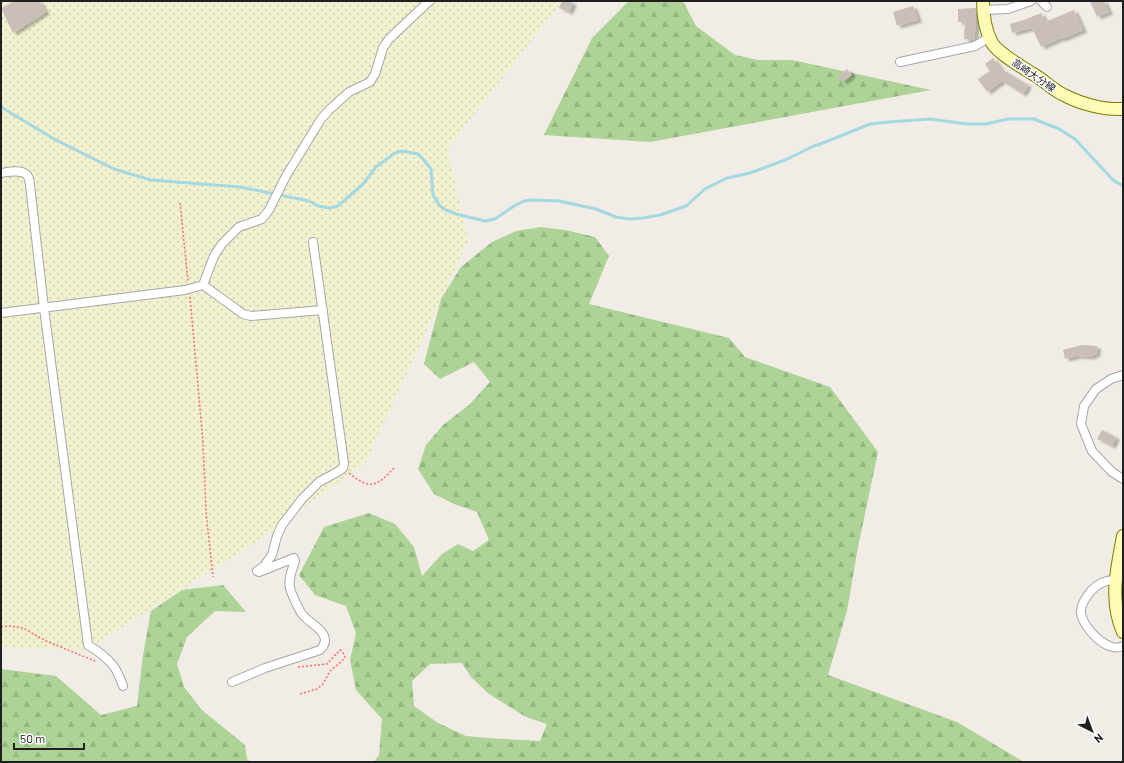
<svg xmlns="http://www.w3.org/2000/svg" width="1124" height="763" font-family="Barlow,'Noto Sans JP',sans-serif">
	<defs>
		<pattern id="farmland-dots" width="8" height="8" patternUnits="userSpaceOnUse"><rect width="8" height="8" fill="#f1f0cf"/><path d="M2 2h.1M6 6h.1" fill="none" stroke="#ceceb1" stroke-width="1.8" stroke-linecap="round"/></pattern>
		<pattern id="forest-firs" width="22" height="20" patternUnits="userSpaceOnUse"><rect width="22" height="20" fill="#aed397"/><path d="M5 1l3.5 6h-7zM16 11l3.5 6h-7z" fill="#95b582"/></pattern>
		<filter id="shadow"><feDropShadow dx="4" dy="2.5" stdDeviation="1" flood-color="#0004"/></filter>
	</defs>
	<rect width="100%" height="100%" fill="#f1ece5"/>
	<!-- farmland -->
	<path fill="url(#farmland-dots)" d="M1 1H562L447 149 468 241 365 463 256 542 86 650 1 647Z"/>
	<!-- forest -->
	<path fill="url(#forest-firs)" fill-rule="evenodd" d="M629 1H683L696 26 735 55 758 60H792L931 90 650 142 544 135 592 38Z
		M541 227 565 230 595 237 609 256 589 304 729 338 745 357 830 387 878 452 858 547 847 611 828 675 957 722 1024 762H374L379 755 382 719 356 690 350 660 356 633 346 606 315 595 299 575 324 527 369 513 395 524 414 547 422 576 442 554 458 544 473 551 489 540 477 512 454 504 434 494 418 469 426 445 443 425 469 405 490 382 474 362 440 379 424 364 441 299 461 267 492 242 516 231ZM462 663 471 677 489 694 526 717 547 724 540 741 487 738 466 736 438 723 414 706 412 681 430 664Z
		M223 585 246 612 215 611 187 637 177 664 184 687 202 710 245 745 247 759 251 762H1V669L56 676 101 715 137 706 143 655 151 611 182 590Z"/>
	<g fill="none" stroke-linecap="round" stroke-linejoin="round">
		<!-- stream -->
		<path stroke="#a3d9e2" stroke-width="3" d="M1 107 54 139 114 169 151 180 240 187 309 201 318 206 330 208 338 206 363 184 376 167 395 153 402 151 418 154 423 159 431 169 433 195 440 206 446 210 456 214 485 221 495 219 514 206 524 201 532 200 559 201 596 209 616 217 629 219 643 218 660 215 686 206 705 189 727 178 750 173 785 160 816 145H818L870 124 889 122 930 119 967 124H986L1008 119H1034L1059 129 1075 139 1113 180 1123 186"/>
	</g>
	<!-- building -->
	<path fill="#c9beb8" filter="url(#shadow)" d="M15 1H39L46 12 13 33 1 8Z
		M562 1H569L573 3 569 12 559 8Z
		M1090 1H1104L1109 12 1097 17Z
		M913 6 918 20 897 26 893 12Z
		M976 8V22L974 40 964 39 965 22H958V9Z
		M1074 10 1083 30 1062 39 1061 38 1041 47 1032 28 1012 33 1010 24 1024 20 1041 13 1045 22Z
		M993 58 1001 69 1028 85 1023 94 1002 81 987 92 978 79 990 71 985 64Z
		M847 69 852 75 843 82 838 76Z
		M1082 345 1097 346 1096 355 1094 354 1092 357 1077 356 1065 359 1063 350Z
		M1102 430 1116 437 1112 446 1097 439Z"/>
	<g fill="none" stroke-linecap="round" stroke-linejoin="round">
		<!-- minor casing -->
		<g stroke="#a7a7a7" stroke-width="10">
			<path id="minor" d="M1041 1 1047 7
				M983 10 1008 9 1031 1
				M900 62 975 46 990 37
				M1 173C8 172 21 169 27 175 29 178 30 182 30 185L44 308 88 645C98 651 108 658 115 668 118 674 121 680 123 686
				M203 285 243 314 251 316 323 310
				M1 313 185 290 203 285 214 256 222 244 239 227 262 219 269 210 286 176 321 119 329 110 349 92 370 82 375 74 383 48 389 39 425 5 430 1
				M1123 375 1111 379 1096 389 1084 406 1081 424 1092 451 1112 472 1123 479
				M1115 580C1105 580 1098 583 1091 591 1086 597 1080 605 1081 613 1083 628 1108 654 1123 646
				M232 682 265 668 320 650C336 634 309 624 302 614 299 610 291 593 290 588 288 579 292 570 295 561L294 558 259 572 257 571 264 566 272 555 277 536 282 525 302 499 319 482 339 471 343 468 344 463 313 242"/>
		</g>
		<!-- secondary casing -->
		<g stroke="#7b7d00" stroke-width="14">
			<path id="secondary" d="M983 1C983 15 985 30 992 43 999 54 1022 67 1033 74 1044 80 1053 90 1064 95 1081 104 1104 110 1123 109
				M1123 536C1117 569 1109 600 1123 632"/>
		</g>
		<!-- path -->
		<path stroke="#ff6a68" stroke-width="1.5" stroke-dasharray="2 2" stroke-linecap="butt" d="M180 203 188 281
			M190 297 203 442 206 512 213 577
			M349 473C371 491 377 486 395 467
			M1 627 9 626 23 628 46 641 95 661
			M298 667 327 664 340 650 342 651 345 657 343 660 330 671 323 684 317 689 300 694"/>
		<!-- minor -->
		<use href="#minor" stroke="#fff" stroke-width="8"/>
		<!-- secondary -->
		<use href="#secondary" stroke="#fefbb6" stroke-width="12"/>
	</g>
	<g text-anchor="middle" stroke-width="3" stroke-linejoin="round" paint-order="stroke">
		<!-- street labels -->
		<g font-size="10" fill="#202020" stroke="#fff">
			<text transform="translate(1034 75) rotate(34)" y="4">高崎大分線</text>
		</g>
	</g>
	<!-- border -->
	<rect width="1124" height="763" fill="none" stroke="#202020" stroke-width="4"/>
	<!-- north arrow -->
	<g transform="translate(1092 731) rotate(138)" stroke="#ffffff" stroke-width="3" paint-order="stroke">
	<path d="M0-3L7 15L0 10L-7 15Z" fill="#202020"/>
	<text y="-6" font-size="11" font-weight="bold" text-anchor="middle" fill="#202020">N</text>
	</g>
	<!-- scale -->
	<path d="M14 743v6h70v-6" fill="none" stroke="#202020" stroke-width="2"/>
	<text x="20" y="743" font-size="12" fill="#202020" stroke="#ffffff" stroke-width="3" paint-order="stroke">50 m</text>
</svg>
